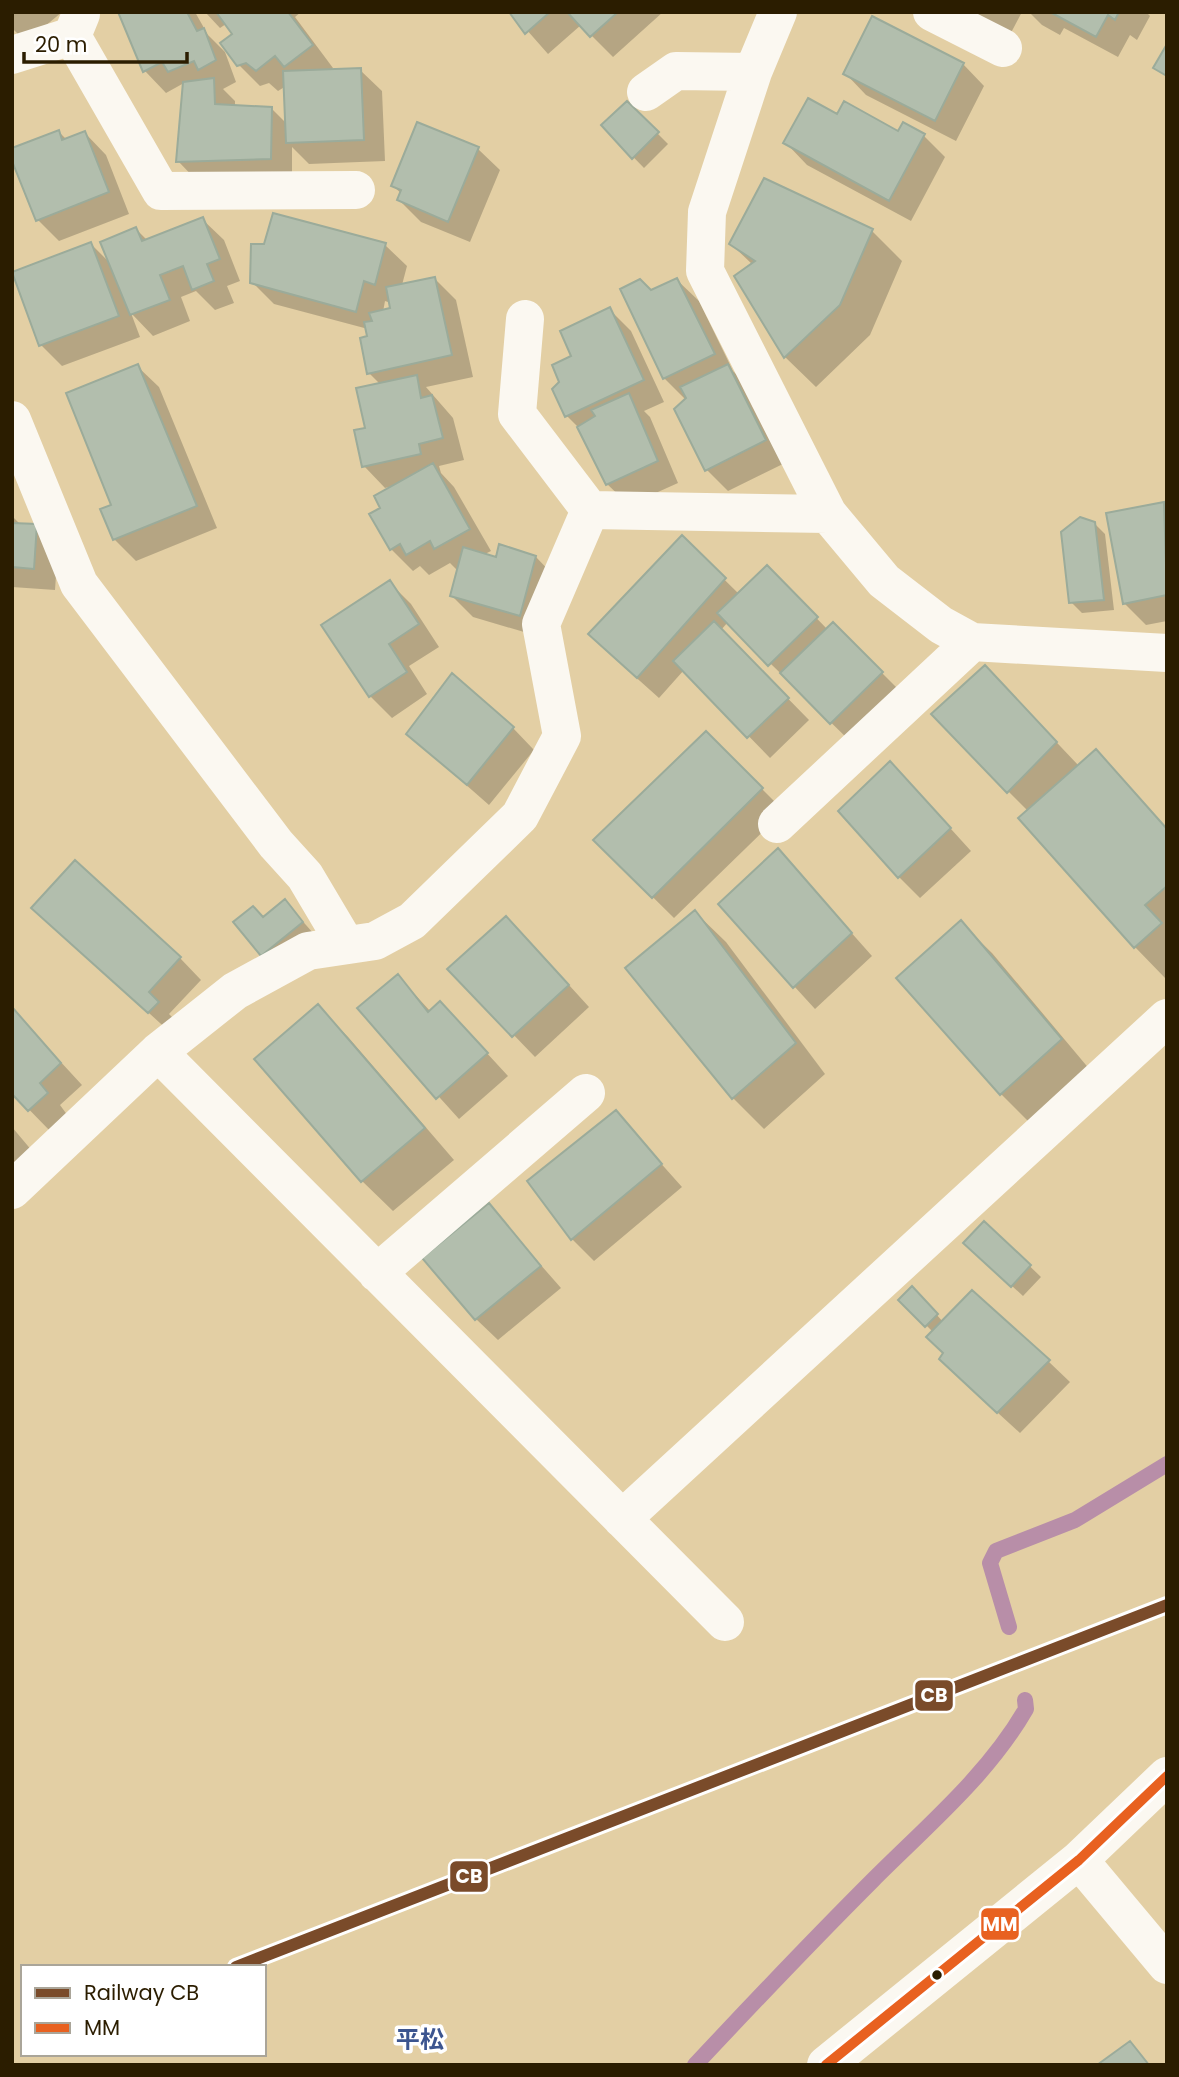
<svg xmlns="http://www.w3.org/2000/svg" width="1179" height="2077" font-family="Poppins,'Noto Sans JP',sans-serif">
	<rect width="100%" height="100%" fill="#e3cfa4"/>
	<!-- shadow -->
	<path fill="#0003" fill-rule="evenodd" d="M12 12H62L26 42 12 28Z
		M120 12H195L208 35 225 52 236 82 223 89 235 101V106L271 108 287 124 286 86 278 91 269 83 260 86 239 65 234 34 226 24 220 28 205 12H301L295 17 333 68 329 71 360 70 382 91 385 161 309 164 292 147V180L199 183 178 161 184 83 166 93 145 71Z
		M511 12H663L613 57 581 25 548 54Z
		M942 12H1022L1004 46Z
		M1029 12H1146L1150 16 1137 40 1130 35 1118 57 1064 28 1060 35 1042 25Z
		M963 64 984 86 956 141 866 95 845 73Z
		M627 103 668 144 644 168 603 126Z
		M838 117 899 134 924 136 945 157 911 221 807 165 786 143Z
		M59 132 67 140 85 133 106 155 129 214 59 241 38 220Z
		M478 149 500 170 470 242 421 222 399 200 402 194 393 186Z
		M202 219 224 240 240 281 227 286 234 303 215 310 196 291 181 297 190 321 153 336 131 313 140 337 62 366 41 345 91 244 111 264 136 229 148 241Z
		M872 231 902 261 870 335 816 387 785 357 736 277 753 265 731 244Z
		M385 245 407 266 402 285 434 278 456 300 473 377 426 387 453 418 464 460 439 466 441 473 454 487 491 551 483 555 497 559 536 557 557 579 541 637 473 617 451 595 457 570 450 563 429 575 420 566 413 571 391 549 383 509 393 486 385 488 364 466 367 430 380 384 369 373 368 329 274 304 252 282ZM385 301 391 303 392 310 383 312Z
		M677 280 699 301 733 371 749 387 787 462 728 491 706 469 686 400 664 378 651 292Z
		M609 309 631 331 664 402 644 411 650 417 678 483 629 505 607 484 581 430 567 416 562 383 573 356Z
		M137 366 159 387 217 528 136 561 114 539 113 506Z
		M1163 504 1167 508V621L1146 625 1124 603Z
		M12 516 21 525H36L58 547 55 590 12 587Z
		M1094 523 1105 534 1114 610 1082 613 1071 602Z
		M682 538 739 594 767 567 828 630 833 624 904 695 853 744 728 622 721 630 809 720 770 758 684 670 659 698 612 656Z
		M389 582 411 604 439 647 409 666 427 694 392 718 370 696Z
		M1006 689 1079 766 1095 752 1167 828 1165 978 1135 947 1028 811 1008 791Z
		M513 728 534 750 489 805 408 734Z
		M706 733 784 811 674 918 595 840Z
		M911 785 971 851 920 898 899 877Z
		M778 850 872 956 815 1009 720 905Z
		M285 901 313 933 262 954 263 919Z
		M33 908 180 958 201 980 169 1014 179 1024 171 1033Z
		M695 912 726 942 825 1074 764 1129 733 1098 628 968Z
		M961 923 992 953 1091 1071 1031 1124 1001 1094Z
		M528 940 589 1007 535 1057 450 969Z
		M398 976 431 1012 461 1025 508 1076 459 1119 359 1008Z
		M317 1006 348 1037 454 1160 393 1211 362 1181Z
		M12 1009 82 1085 60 1105 68 1116 51 1132 12 1092Z
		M615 1112 682 1187 594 1261 572 1239 529 1182Z
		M12 1127 33 1152 12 1171Z
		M488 1205 561 1288 498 1340 476 1319Z
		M985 1223 1041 1277 1023 1296 976 1253Z
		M923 1299 943 1322 1048 1361 1070 1382 1020 1433 962 1380 933 1332 901 1300Z"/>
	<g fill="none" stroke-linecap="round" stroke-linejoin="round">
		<!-- stream -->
		<path stroke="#b88ea8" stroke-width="16" d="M1009 1627 990 1563 996 1551 1075 1520 1167 1464
			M695 2065C754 2002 813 1940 873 1880 927 1826 988 1775 1026 1709L1025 1700"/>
	</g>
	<!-- building -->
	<path fill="#b2bead" stroke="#9bab9a" stroke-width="2" d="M118 12H187L197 31 204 28 216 60 198 70 194 61 168 72 162 62 143 72Z
		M216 12H288L313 45 284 67 275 56 256 71 246 63 237 66 220 43 232 34Z
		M509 12H550L525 34Z
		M567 12H618L590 37Z
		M1050 12H1119L1115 20 1108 15 1096 37Z
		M872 16 964 63 935 121 843 74Z
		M1167 44V76L1153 68Z
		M361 68 364 140 286 143 283 71Z
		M214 78 215 104 272 107 271 159 176 162 183 82Z
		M808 98 837 114 844 101 898 131 903 122 925 134 889 201 783 143Z
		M627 101 659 132 632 159 601 125Z
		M417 122 479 147 448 222 397 200 401 190 391 186Z
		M59 130 62 140 85 131 109 192 36 221 12 161V148Z
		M764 178 873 229 840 305 784 358 734 276 755 261 729 244Z
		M273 213 386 243 375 285 364 281 356 312 250 283 251 244H264Z
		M203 217 220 259 207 264 214 281 192 290 183 266 160 275 170 300 130 315 100 242 136 227 142 241Z
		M91 242 119 316 39 346 12 272Z
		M435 277 452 355 367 374 360 338 367 336 364 322 372 321 369 313 390 308 386 287Z
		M677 278 715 354 663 379 620 289 640 279 651 290Z
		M610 307 644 380 565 417 552 389 559 382 552 365 571 356 560 331Z
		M138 364 197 506 113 540 100 509 111 505 66 393Z
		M728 364 766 440 705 471 674 409 686 398 680 387Z
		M417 375 421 398 432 395 443 438 419 444 421 454 362 467 354 430 365 428 356 388Z
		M629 393 658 461 606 485 577 427 595 416 591 410Z
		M433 463 470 529 434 549 430 541 406 555 400 544 390 550 369 514 380 508 374 496Z
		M1164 502 1167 595 1123 604 1106 513Z
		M1080 517 1095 522 1104 600 1069 603 1061 532Z
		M12 523 37 524 34 569 12 567Z
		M682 535 726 578 637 678 588 634Z
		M499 544 536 556 520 616 450 596 463 547 496 557Z
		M767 565 818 617 768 666 717 613Z
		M390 580 419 624 389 644 407 672 369 697 321 625Z
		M714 621 789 698 747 738 673 661Z
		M833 622 883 672 830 724 780 673Z
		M985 665 1057 742 1007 793 931 714Z
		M452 673 514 727 467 785 406 734Z
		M706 731 763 788 652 898 593 840Z
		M1096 749 1167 829V886L1145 905 1162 923 1134 948 1018 818Z
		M890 761 951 828 898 878 838 811Z
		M778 848 852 933 793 988 718 904Z
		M75 860 181 957 149 992 159 1002 148 1013 31 908Z
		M285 899 303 922 261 956 233 922 253 906 263 917Z
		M695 910 796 1043 732 1099 625 968Z
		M506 916 569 985 512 1037 447 969Z
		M961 920 1062 1039 1000 1095 896 978Z
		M398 974 428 1012 440 1001 488 1053 436 1099 357 1008Z
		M318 1004 425 1128 361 1182 254 1059Z
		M12 1007 61 1063 40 1083 48 1093 28 1111 12 1094Z
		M616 1110 662 1164 571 1240 527 1181Z
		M489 1203 541 1266 475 1320 422 1258Z
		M984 1221 1031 1265 1011 1287 963 1243Z
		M912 1286 938 1314 925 1327 898 1300Z
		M972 1290 1050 1360 997 1413 939 1359 943 1353 926 1337Z
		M1130 2041 1149 2065H1097Z"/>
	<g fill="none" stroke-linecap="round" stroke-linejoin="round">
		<!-- minor -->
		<path stroke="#fbf8f1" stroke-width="38" d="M778 12 753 72 707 212 705 271 828 514 884 581 941 625 972 642 1167 653
			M932 12 1003 48
			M72 36 161 191 356 190
			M12 55 72 36 81 14
			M646 92 676 71 753 72
			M525 319 517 414 590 510
			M12 420 79 584 276 844 305 876 346 945
			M777 824 972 642
			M158 1052 725 1622
			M12 1190 158 1052 235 991 308 951 375 941 412 921 520 816 562 736 541 624 590 510 828 514
			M377 1273 586 1093
			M622 1519 1167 1018
			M1079 1860 1167 1965
			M826 2065 1079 1860 1167 1776"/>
		<!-- bus-1 casing -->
		<g stroke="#fff" stroke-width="16">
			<path id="bus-1" d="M826 2065 1079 1860 1167 1776"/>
		</g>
		<!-- bus-1 -->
		<use href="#bus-1" stroke="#e86120" stroke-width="10"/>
		<!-- rail-1 casing -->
		<g stroke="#fff" stroke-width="18">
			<path id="rail-1" d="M236 1967 1167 1605"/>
		</g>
		<!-- rail-1 -->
		<use href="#rail-1" stroke="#7a4b2a" stroke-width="12"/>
	</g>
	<!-- markers -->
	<circle fill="#2b1d00" stroke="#fff" stroke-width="2.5" cx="937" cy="1975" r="6"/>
	<g text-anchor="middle" stroke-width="7" stroke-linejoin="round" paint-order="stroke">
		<!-- quarter labels -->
		<g font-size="24" font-weight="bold" fill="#3c558f" stroke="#fff">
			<text x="420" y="2048">平松</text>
		</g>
	</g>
	<g stroke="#fff" stroke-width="2.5">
		<rect x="914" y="1679" width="40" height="33" rx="7" fill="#7a4b2a"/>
		<rect x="449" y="1860" width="40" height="33" rx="7" fill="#7a4b2a"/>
		<rect x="980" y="1907" width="40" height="34" rx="7" fill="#e86120"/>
	</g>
	<g font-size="19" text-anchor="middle" font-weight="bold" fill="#fff">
		<text x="934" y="1702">CB</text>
		<text x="469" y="1883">CB</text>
		<text x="1000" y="1931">MM</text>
	</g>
	<!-- border -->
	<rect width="1179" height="2077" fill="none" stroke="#2b1d00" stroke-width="28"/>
	<!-- legend -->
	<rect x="21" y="1965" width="245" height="91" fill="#ffffff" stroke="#aaa599" stroke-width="2"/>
	<rect x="35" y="1988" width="35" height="10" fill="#7a4b2a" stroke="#aaa599" stroke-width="2"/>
	<text x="84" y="2000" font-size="21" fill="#2b1d00">Railway CB</text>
	<rect x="35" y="2023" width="35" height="10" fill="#e86120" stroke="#aaa599" stroke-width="2"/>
	<text x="84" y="2035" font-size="21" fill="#2b1d00">MM</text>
	<!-- scale -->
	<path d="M24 52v10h163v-10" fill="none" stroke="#2b1d00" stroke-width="3.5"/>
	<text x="35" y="52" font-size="21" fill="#2b1d00" stroke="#ffffff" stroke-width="5" paint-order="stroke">20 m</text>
</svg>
